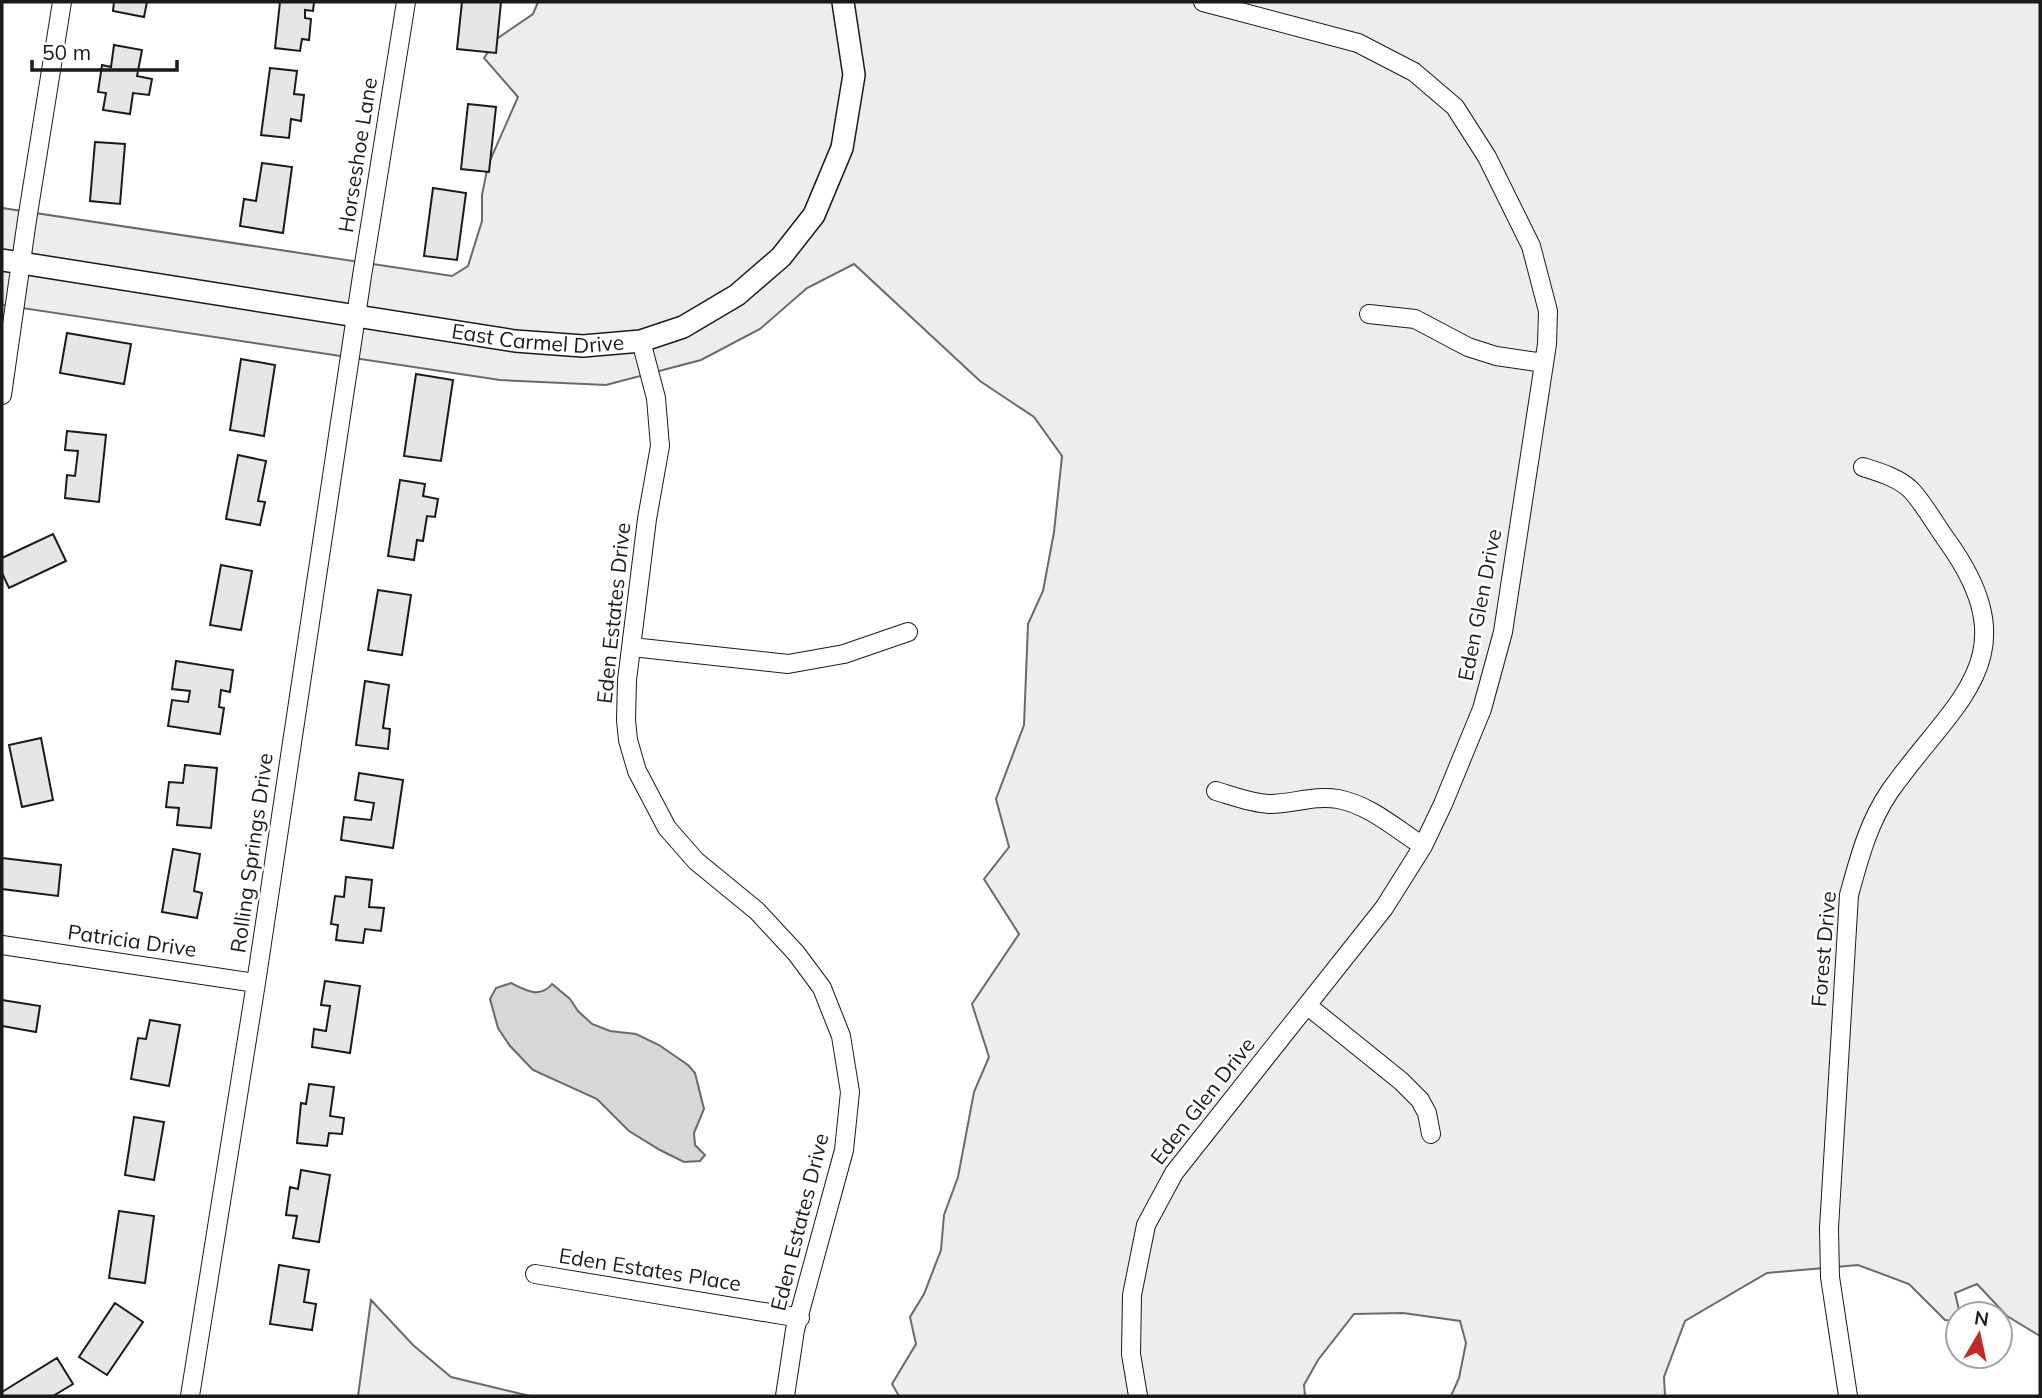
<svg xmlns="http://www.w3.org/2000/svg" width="2042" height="1398" font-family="Mulish,sans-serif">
	<rect width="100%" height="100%" fill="#fff"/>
	<!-- built -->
	<path fill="#ededed" stroke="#6a6a6a" stroke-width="2" d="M538 2H2040V1336L2007 1316 1977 1284 1955 1293 1960 1314H1958V1321L1945 1320 1909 1284 1858 1265 1767 1273 1685 1321 1664 1377 1665 1396H1451L1459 1378 1466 1343 1460 1321 1403 1313 1354 1314 1318 1360 1304 1385 1305 1396H899L892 1384 916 1344 910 1317 924 1294 941 1250 944 1215 958 1177 974 1092 989 1057 972 1004 1019 934 984 879 1009 847 996 799 1024 725 1028 624 1043 591 1054 532 1062 456 1034 417 980 381 854 264 807 288 760 329 701 360 606 385 500 380 2 305V208L452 276 468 266 482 221V195L488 165 518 97 484 58 498 38 533 14Z
		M371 1300 413 1345 451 1377 530 1396H358Z"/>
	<!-- water -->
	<path fill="#d7d7d7" stroke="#6a6a6a" stroke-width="2" d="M511 983C525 990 540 999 552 984L570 999 578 1011 592 1024 610 1031 636 1034 659 1045 688 1065 695 1073 704 1109 694 1133 695 1145 705 1155 700 1161 684 1162 660 1150 629 1131 597 1099 533 1070 510 1046 498 1028 490 999 496 988Z"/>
	<!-- building -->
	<path fill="#e6e6e6" stroke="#1a1a1a" stroke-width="2" d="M114 2H147L144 17 113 11Z
		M280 2H314L313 11 305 10V18L311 19 309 40 302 39 300 51 275 48Z
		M462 2H501L496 53 457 49Z
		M114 45 142 50 137 76 152 79 149 95 133 93 130 114 103 110 106 93 98 92 102 65 111 67Z
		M270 68 297 71 294 94 304 95 301 121 291 119 289 138 261 135Z
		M468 104 496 107 489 172 461 169Z
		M95 142 125 144 120 204 90 201Z
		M262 163 292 167 283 233 240 226 244 199 256 201Z
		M433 188 466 193 457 260 424 256Z
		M67 333 131 344 124 384 60 373Z
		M241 359 275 365 264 436 230 430Z
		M416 374 453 380 441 461 404 456Z
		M67 431 106 435 99 502 65 498 67 475 75 476 78 451 65 450Z
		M238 455 266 461 258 501 265 502 260 525 226 519Z
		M400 480 425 484 423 496 438 499 435 517 427 516 423 541 417 540 414 560 388 556Z
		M53 534 66 561 9 588 2 573V558Z
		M221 565 252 571 241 630 210 625Z
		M378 590 411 595 402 655 368 650Z
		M176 661 233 670 230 692 221 690 219 707 224 708 220 734 168 726 172 700 188 702 190 691 172 689Z
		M365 681 389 685 383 728 390 729 388 749 356 745Z
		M41 738 53 800 22 807 9 745Z
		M185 765 217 768 211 828 177 825 179 808 166 807 169 782 183 783Z
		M359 773 403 780 393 848 341 840 344 817 371 820 374 803 355 800Z
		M173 849 200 854 194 891 202 893 197 918 162 912Z
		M2 858 61 865 58 896 2 889Z
		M346 877 372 880 369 907 384 908 381 931 365 929 363 943 336 940 338 925 331 924 335 896 344 897Z
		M325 981 360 986 350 1053 312 1047 314 1029 326 1031 330 1006 321 1005Z
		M2 1000 40 1006 36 1032 2 1026Z
		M150 1020 180 1025 169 1086 131 1079 138 1038 146 1039Z
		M309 1084 334 1087 330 1116 344 1118 342 1134 329 1133 327 1146 297 1143 301 1103 306 1104Z
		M134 1117 164 1122 154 1180 125 1175Z
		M301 1170 330 1175 319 1242 293 1238 297 1216 286 1215 290 1187 298 1189Z
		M119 1211 154 1216 145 1283 109 1278Z
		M279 1265 309 1270 304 1302 316 1304 312 1330 270 1324Z
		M115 1303 143 1322 107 1375 79 1357Z
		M57 1358 73 1384 53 1396H2V1392Z"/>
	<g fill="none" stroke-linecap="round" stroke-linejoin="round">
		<!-- minor casing -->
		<g stroke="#1a1a1a" stroke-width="20">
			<path id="minor" d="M1369 314 1415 319 1468 347 1496 356 1544 363
				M641 341 656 398 660 446 647 519 627 680 626 720 628 740 637 771 667 828 696 861 757 911 796 953 822 988 841 1036 850 1092 844 1150 795 1330 785 1396
				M2 395 27 220 62 2
				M632 647 788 664 844 654 908 632
				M1216 791C1233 796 1251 803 1269 804 1292 804 1314 795 1338 799 1370 805 1396 829 1423 846
				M2 945 256 983
				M1308 1006 1401 1081 1420 1100 1427 1113 1431 1134
				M535 1274 800 1318
				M190 1396 256 983 362 276 406 2
				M1138 1396 1131 1354 1132 1295 1146 1225 1174 1173 1384 908 1423 846 1443 804 1482 709 1503 632 1547 344 1548 311 1531 246 1487 157 1455 107 1414 72 1358 43 1203 2
				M1848 1396 1830 1277 1829 1228 1849 895C1859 859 1868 823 1890 791 1954 700 2031 659 1948 542 1936 526 1925 505 1911 490 1899 478 1879 472 1863 467"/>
		</g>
		<!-- tertiary casing -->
		<g stroke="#1a1a1a" stroke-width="24">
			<g id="tertiary">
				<path id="s1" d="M2 260 515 341 583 346 641 341 683 327 737 295 781 257 814 215 842 148 854 75 843 2"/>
			</g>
		</g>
		<!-- minor -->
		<use href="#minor" stroke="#fff" stroke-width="18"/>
		<!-- tertiary -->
		<use href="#tertiary" stroke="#fff" stroke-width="21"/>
	</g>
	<g text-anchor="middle" stroke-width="5" stroke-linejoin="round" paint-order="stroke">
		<!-- street labels -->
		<g font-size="21" fill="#1a1a1a" stroke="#fff">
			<text transform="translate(358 155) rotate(-81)" y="7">Horseshoe Lane</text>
			<text dy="7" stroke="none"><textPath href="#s1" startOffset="542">East Carmel Drive</textPath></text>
			<text transform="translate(1480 605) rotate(-79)" y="7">Eden Glen Drive</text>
			<text transform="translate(614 613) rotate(-84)" y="7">Eden Estates Drive</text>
			<text transform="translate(252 853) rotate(-82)" y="7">Rolling Springs Drive</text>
			<text transform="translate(132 941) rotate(8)" y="7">Patricia Drive</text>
			<text transform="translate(1824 949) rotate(-85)" y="7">Forest Drive</text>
			<text transform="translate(1203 1101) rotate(-52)" y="7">Eden Glen Drive</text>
			<text transform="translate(800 1222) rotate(-76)" y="7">Eden Estates Drive</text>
			<text transform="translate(650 1270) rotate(9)" y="7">Eden Estates Place</text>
		</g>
	</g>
	<!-- border -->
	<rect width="2042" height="1398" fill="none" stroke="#1a1a1a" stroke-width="7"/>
	<!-- north arrow -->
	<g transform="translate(1979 1335) rotate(9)"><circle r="33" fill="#ffffff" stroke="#a3a3a3" stroke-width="2"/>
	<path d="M0-5L12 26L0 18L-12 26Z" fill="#c62828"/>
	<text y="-10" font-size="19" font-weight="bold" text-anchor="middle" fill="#1a1a1a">N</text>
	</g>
	<!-- scale -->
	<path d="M32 60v10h145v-10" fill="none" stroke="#1a1a1a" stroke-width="3.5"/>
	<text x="42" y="60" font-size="21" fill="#1a1a1a" stroke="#ffffff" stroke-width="5" paint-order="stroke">50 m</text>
</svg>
